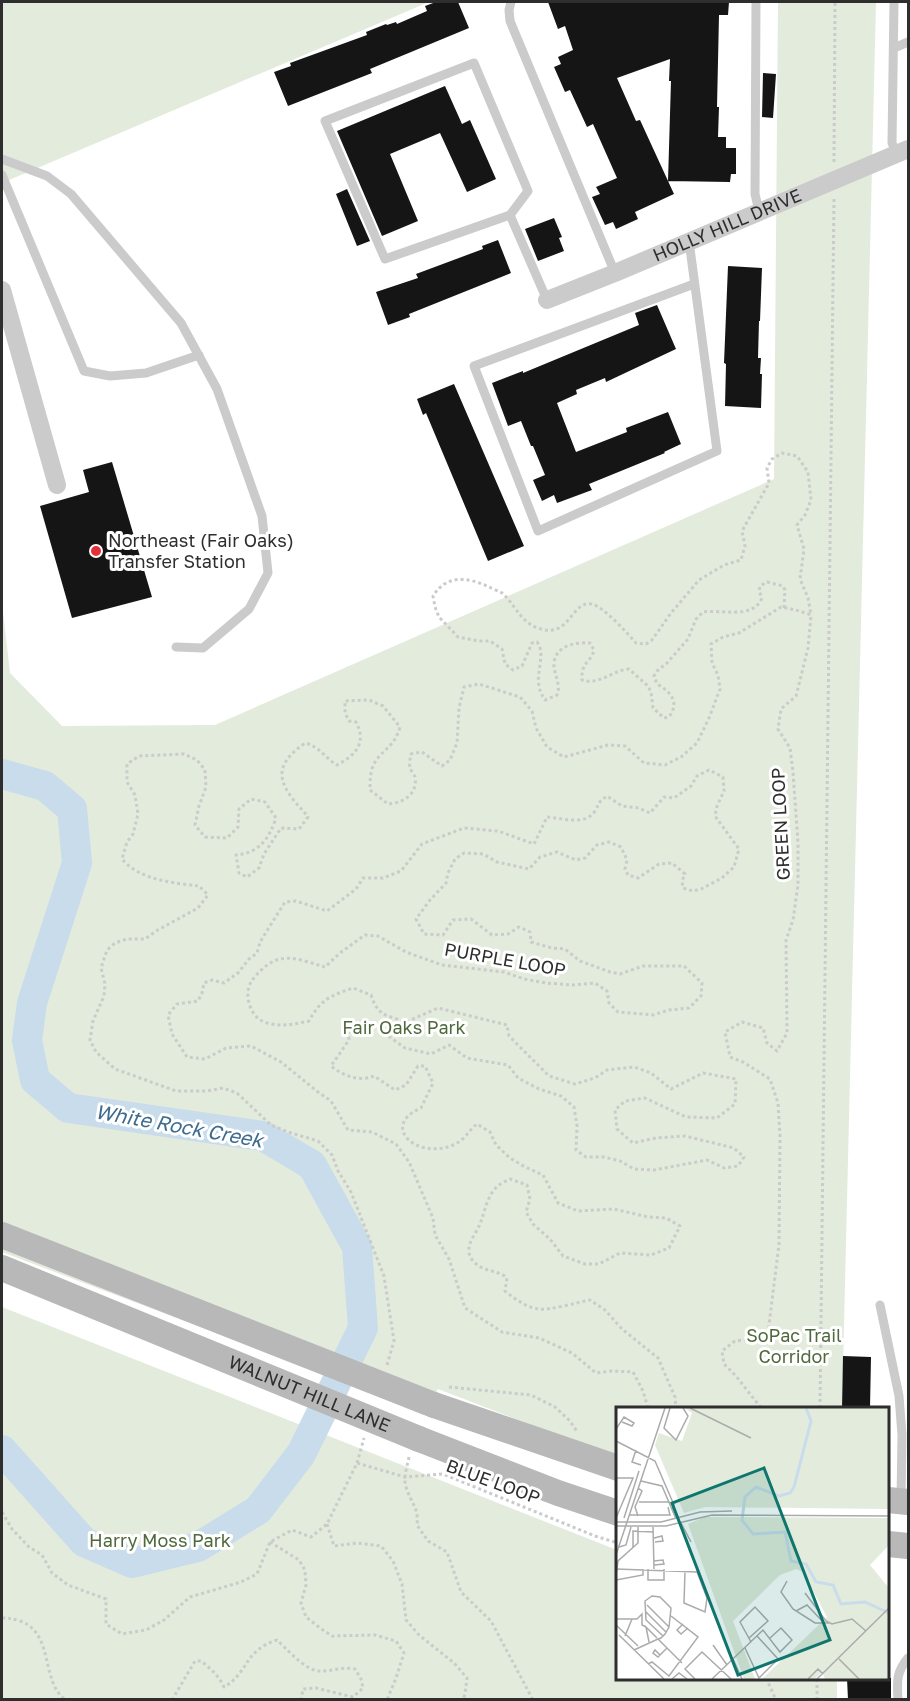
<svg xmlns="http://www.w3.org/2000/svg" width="910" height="1701" font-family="'Golos Text',sans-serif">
	<rect width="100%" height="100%" fill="#fff"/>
	<!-- green -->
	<path fill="#e3ebdc" d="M2 2H429L2 183Z
		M778 2H876L842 1408H618L617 1456 555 1434 438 1389 423 1415 304 1366 2 1252V603L10 673 62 726 215 725 774 479Z
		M2 1307 617 1550 618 1678 837 1679V1699H2Z"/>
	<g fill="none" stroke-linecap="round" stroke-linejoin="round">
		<!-- river -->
		<path stroke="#c8dceb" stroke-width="30" d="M2 774 45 786 72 809 77 863 32 1003 27 1040 35 1080 68 1108 263 1136 312 1165 357 1247 363 1328 301 1454 258 1510 198 1547 132 1563 84 1542 2 1450"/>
	</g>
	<!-- building -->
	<path fill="#151515" d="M436 2H458L469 28 370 69 372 73 288 106 274 72 291 66 290 63 367 35 366 32 386 24 387 25 396 22 397 24 427 11 425 6Z
		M548 2H729L728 15H719L717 107H719L718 137H726V148H736V174H731L730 182 668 181 671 81H669L670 59 617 78 636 121 640 120 674 194 635 212 638 219 616 229 613 222 605 225 592 197 600 194 596 187 617 178 593 124 587 127 570 90 565 92 554 67 561 64 558 57 573 50 565 26 558 29Z
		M763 73 776 74 773 118 762 117Z
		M445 86 462 124 470 120 496 179 467 192 440 133 390 154 418 221 382 236 337 131Z
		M347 189 370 241 357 246 336 194Z
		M554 218 562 237 559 238 564 251 538 261 525 229Z
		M498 240 511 273 409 314 410 317 388 325 376 292 418 278 416 274 483 249 482 246Z
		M728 266 762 268 760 321H759L758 358H761L760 374H762L761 408 725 406 726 364 724 363Z
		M657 305 676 349 606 382 605 378 576 390 577 394 557 403 576 452 627 432 626 428 668 412 681 444 664 452 665 453 589 484 592 490 557 503 554 495 542 501 533 480 545 475 533 446H531L521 421 508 426 492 383 523 371V373L639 325 635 313Z
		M454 384 524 546 488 561 426 413 423 415 417 399Z
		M112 462 152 597 72 618 40 506 89 492 83 470Z
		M843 1356 871 1357 870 1408H842Z
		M847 1678H891V1700H848Z"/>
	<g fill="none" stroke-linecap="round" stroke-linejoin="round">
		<!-- path -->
		<path stroke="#cbcbcb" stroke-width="3" stroke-dasharray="3 3" stroke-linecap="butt" d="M834 162 835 2
			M784 608 785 590 783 586 767 582 760 586 759 591 762 598C753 620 721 609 703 612L696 619 688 639 667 663 657 671 654 676 657 684C671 692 680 702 669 717L664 718 653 708 651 692 648 686 629 669C613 670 598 686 582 680 581 661 591 663 594 650L590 643C576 642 557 645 554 662 553 670 558 678 558 686 559 689 558 692 557 695L545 700C542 695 540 692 539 686 536 672 546 653 537 642L532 643 522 666 513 670 505 664 502 649 490 641H479L458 637 439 617 435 607 433 596C447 574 468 577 489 587 493 589 499 591 502 593 515 604 521 623 538 628 570 640 571 600 592 604 604 607 627 633 636 643L646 644 652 640 671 613 699 580 724 565 741 560 745 546 742 531 769 483 767 468 772 459 782 453 797 456 808 472 811 500 805 515 797 525 804 549 800 579 808 598 811 615
			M387 1365 394 1341 384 1276 351 1192 338 1171 332 1155 318 1141 288 1132 271 1125 237 1093 223 1088 207 1091H176L115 1069 96 1052 90 1040 93 1021 104 996 105 984 101 968 107 950 115 943 127 939H145L156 931 198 908 208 895 199 886C174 883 139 880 122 859L127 842 133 834 138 814 135 795 127 782V764L139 756 184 754 197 760 205 770 206 787 199 806 195 825 205 837 227 838 238 827 239 809 251 799 265 802 276 818C269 839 259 853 236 855L239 873 247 877 259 868 264 854 281 828 299 829 308 817C303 810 297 805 292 798 273 773 283 759 305 743 319 746 325 758 337 765 356 755 367 743 356 722L349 721 345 713V701L369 700 383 706 400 727C394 749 380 750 373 766 370 774 370 782 370 790L388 804C402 803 418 795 415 777 414 774 411 771 410 768 409 764 410 759 411 754L422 752 442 766 450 760 457 743 459 708 464 687 479 684 520 697 532 711 536 728 547 747 564 757 608 745 625 746 644 763 665 765 681 757 697 743 709 718 720 689 718 675 712 663 711 644 723 637 739 633 781 607C792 609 801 611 811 615L808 648 796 696 781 709 778 729 790 748 793 772 798 843V885L793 920 786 940 787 1033 777 1051 767 1043 763 1028 742 1022 725 1032 730 1057 743 1062 770 1079 778 1103 780 1136 779 1244 768 1333 753 1339 735 1341 722 1351 724 1364 736 1376 761 1408
			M449 1387 531 1395 555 1407 570 1421 578 1433
			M648 1408 643 1391 633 1372 612 1371 596 1373 572 1353 539 1338 502 1332 465 1308 449 1259 435 1235 433 1218 409 1162 396 1144 372 1132 348 1130 331 1101 318 1092 281 1062 251 1046 226 1048 205 1059 187 1057 172 1034 168 1015 177 1004 198 1001 202 993 204 983 212 980 224 983 238 973 249 959 257 953 260 942 285 902 296 901 327 911 356 889 363 878H383L401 871 422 844 464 828 498 831 534 844 547 817C561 818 586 826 595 811 600 803 597 803 607 796L622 806 639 808 650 813 664 797 674 798 691 786 697 776 709 770 723 777 724 791 717 806 715 816 739 849 734 867 722 878 701 889 693 891 683 888 682 881 685 874 672 863 659 864 638 878 628 875 625 869 627 860 621 847 609 842 597 845 585 858 576 860 557 852 540 857 529 869 497 862 483 854 464 853 455 859 448 873 446 883 430 900 416 919 424 934 443 935 453 920 471 919 492 935 508 934 519 927 530 932 531 942 552 948 565 949 580 961 610 972 620 974 643 966H684L702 983 701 996 689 1008 669 1010 653 1015 618 1012 609 1003 607 991 595 983 572 985 546 983 524 979 504 972 442 965 406 952 378 936 365 935 340 953 325 967C311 963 294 956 280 959 269 961 257 973 251 982 243 996 251 1019 267 1023 282 1027 295 1024 309 1021 321 999 330 996 353 988L371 995C378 1017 387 1015 406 1022L438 1008 507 1025 509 1036 549 1076 575 1084 595 1078 607 1070 634 1067 651 1073 671 1089 703 1073 736 1079 735 1104 717 1118 686 1117 645 1098 625 1101 615 1110 617 1129 633 1143 656 1138 685 1136 734 1148 744 1157 738 1166 724 1168 707 1160 654 1170 634 1169 620 1161 604 1157H586L576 1150 577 1126 574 1107 561 1096 539 1089 518 1078 508 1065 467 1058 449 1045 431 1054 405 1048 366 1020 348 1027 349 1040 331 1066C344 1076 358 1082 374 1076L395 1090 406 1085 418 1066H425L433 1083 421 1108C377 1127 421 1163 457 1143 465 1139 470 1129 477 1124L490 1132 496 1145 510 1158 525 1167 543 1175 558 1203 578 1211 614 1209 648 1217 666 1218 680 1226 669 1248 651 1255 620 1253 599 1264H585L563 1256 550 1239 533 1224 526 1212 530 1199 527 1185 510 1179C506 1181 501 1183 498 1186 487 1195 485 1211 480 1224 476 1234 464 1246 471 1258 480 1273 498 1269 507 1278L505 1291C515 1299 526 1307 538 1309 548 1311 579 1302 590 1300L605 1310 622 1329 658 1358 675 1397 676 1408
			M820 1408 834 198
			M409 1457C407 1467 403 1478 406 1487 411 1503 419 1508 417 1525L428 1541 447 1552 461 1592 491 1621 533 1700
			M357 1463 364 1438
			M2 1512 12 1529 29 1547 42 1555 52 1573 68 1585 106 1599V1624L122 1634 146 1630 164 1620 190 1597 241 1582 257 1574 270 1542 292 1530 311 1537 327 1524 357 1463 405 1477 443 1474 595 1536 618 1543
			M327 1524 334 1546 357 1543 381 1546 393 1561 402 1584 406 1620 419 1635 454 1663 467 1678 465 1694 463 1700
			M270 1542 299 1560 305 1570 306 1585 301 1603 306 1617 320 1628 332 1636 375 1635 396 1641 404 1653 396 1678 387 1700
			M2 1618C9 1618 13 1619 20 1621 55 1633 40 1683 66 1700
			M766 1678 776 1700
			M172 1700 195 1661H201C211 1669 219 1676 224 1687 249 1673 243 1651 277 1640 287 1649 304 1669 318 1671 330 1672 343 1666 355 1669L361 1679 363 1688 353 1697 316 1688 303 1689 301 1700
			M817 1700V1678"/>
		<!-- service -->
		<path stroke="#cbcbcb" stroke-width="9" d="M511 2 509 10 510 21 615 273
			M756 2 755 194 759 211
			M894 2 892 143 897 154
			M894 48 908 42
			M2 159 47 176 71 194 181 323 217 389 262 516 268 573 249 609 203 648 176 647
			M2 175 84 371 110 376 146 373 199 355
			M510 215 385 259 325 121 474 63 528 191 510 215 547 300
			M689 241 717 451 538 531 474 366 694 284
			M880 1305 899 1396 902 1435 901 1499
			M898 1700C897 1682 896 1672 908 1658"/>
		<!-- minor -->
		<g stroke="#cbcbcb" stroke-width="18">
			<path d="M2 290 57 485"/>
			<path id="s1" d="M547 300 615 273 908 149"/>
		</g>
		<!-- secondary -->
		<path stroke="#b8b8b8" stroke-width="26" d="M434 1405 618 1468
			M419 1439 558 1493 618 1513
			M888 1500 908 1502
			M888 1544 908 1546"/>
		<!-- secondary-bridge -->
		<g stroke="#b8b8b8" stroke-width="26">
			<path d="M2 1235 434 1405"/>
			<path id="s2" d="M2 1268 419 1439"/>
		</g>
	</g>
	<!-- markers -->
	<circle fill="#e43137" stroke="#fff" stroke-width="2" cx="96" cy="551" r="6"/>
	<g text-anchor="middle" stroke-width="6" stroke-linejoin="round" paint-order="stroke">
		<!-- street labels -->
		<g font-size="18" fill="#2e2e2e" stroke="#fff">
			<text dy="6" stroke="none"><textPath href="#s1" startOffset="195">HOLLY HILL DRIVE</textPath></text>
			<text transform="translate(781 824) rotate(-93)" y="6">GREEN LOOP</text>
			<text transform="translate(505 960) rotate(10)" y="6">PURPLE LOOP</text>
			<text dy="6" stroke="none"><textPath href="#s2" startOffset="332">WALNUT HILL LANE</textPath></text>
			<text transform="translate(493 1482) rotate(20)" y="6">BLUE LOOP</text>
		</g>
		<!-- poi labels -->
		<g font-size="18" fill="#2e2e2e" stroke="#fff" text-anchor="start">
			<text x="108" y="547">Northeast (Fair Oaks)<tspan x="108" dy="21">Transfer Station</tspan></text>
		</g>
		<!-- park labels -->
		<g font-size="18" fill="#4f693c" stroke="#fff">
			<text x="404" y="1034">Fair Oaks Park</text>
			<text x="794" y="1342">SoPac Trail<tspan x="794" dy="21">Corridor</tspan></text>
			<text x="160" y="1547">Harry Moss Park</text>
		</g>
		<!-- water labels -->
		<g font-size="20" font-style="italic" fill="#3d6c8f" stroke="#fff">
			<text transform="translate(179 1126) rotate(10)" y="7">White Rock Creek</text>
		</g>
	</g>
	<!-- overview -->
	<g transform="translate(616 1407)">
		<rect width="273" height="273" fill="#fff"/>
		<path d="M69 1H273V102L89 100 68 106 39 38 43 26 66 34 76 6ZM89 110 273 111V138L254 158 273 181V272H209L206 265 199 272H146L211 210 187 165 180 162 164 168 117 214 139 272H128L72 117Z" fill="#e3ebdc"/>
		<path fill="none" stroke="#c8dceb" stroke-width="3" d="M190 1 195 14 178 80 174 86 163 89 140 80 129 90 126 113 137 127 169 125 175 154 190 157 200 175 217 178 225 197 249 195 273 206"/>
		<path fill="none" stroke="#ababab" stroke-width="1.5" d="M54 1 48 21 60 33 72 9 67 1M74 1 135 31M0 22 8 10 18 16 16 19 6 15M0 34 39 54 58 98 57 103M20 43 16 55 25 58M0 71H17L0 111M25 74 46 79 60 112M23 95H54M13 108H54L52 100M22 109 19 100 26 84 22 81M8 111 23 64M0 115H45L84 105 116 104M65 116 75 135M0 119H50L96 108 273 109M37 120 38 162M38 131 46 129 47 134 39 135M3 140 10 138 15 120M17 140V124L37 125M0 148 49 1M38 158 48 157 47 153 38 154M0 162 81 165 91 191 89 205 68 196 69 165M32 162V173H48V162M0 168 2 154 22 136V120M0 173 27 168V162M171 174 165 185 177 202 199 216H213M189 186 210 214 216 217 236 212 250 224M31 198 53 220M180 204 191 198 208 216M30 205 50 225M0 212H21L26 207V218L30 220M0 212V218L22 239M67 217 61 223 65 227 72 221M3 228 48 272M9 229 16 212M133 231 152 214 139 200 124 215 135 235M42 232 66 256M33 235 30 220 41 231M129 241 143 271 162 252 141 229M18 243 42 232 45 231 49 227 53 220 55 201 44 190 36 189 29 194 30 213 47 229M44 248 39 243 37 246 42 250 51 241M104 248 97 238 111 258M117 252 126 272M223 252 243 272M32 257 36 255 53 269 82 230 55 209M56 272 63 266 71 272M79 272 69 262 86 245 115 272M96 272 147 223 164 245 176 233 165 221 154 231M192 272 202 262 207 267M201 272 273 201"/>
		<path fill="#0f766e" fill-opacity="0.15" stroke="#0f766e" stroke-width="3" d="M148 61 214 233 122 268 56 96Z"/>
		<rect width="273" height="273" fill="none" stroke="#2e2e2e" stroke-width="3"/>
	</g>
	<!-- border -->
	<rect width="910" height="1701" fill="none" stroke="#2e2e2e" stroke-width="6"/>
</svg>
